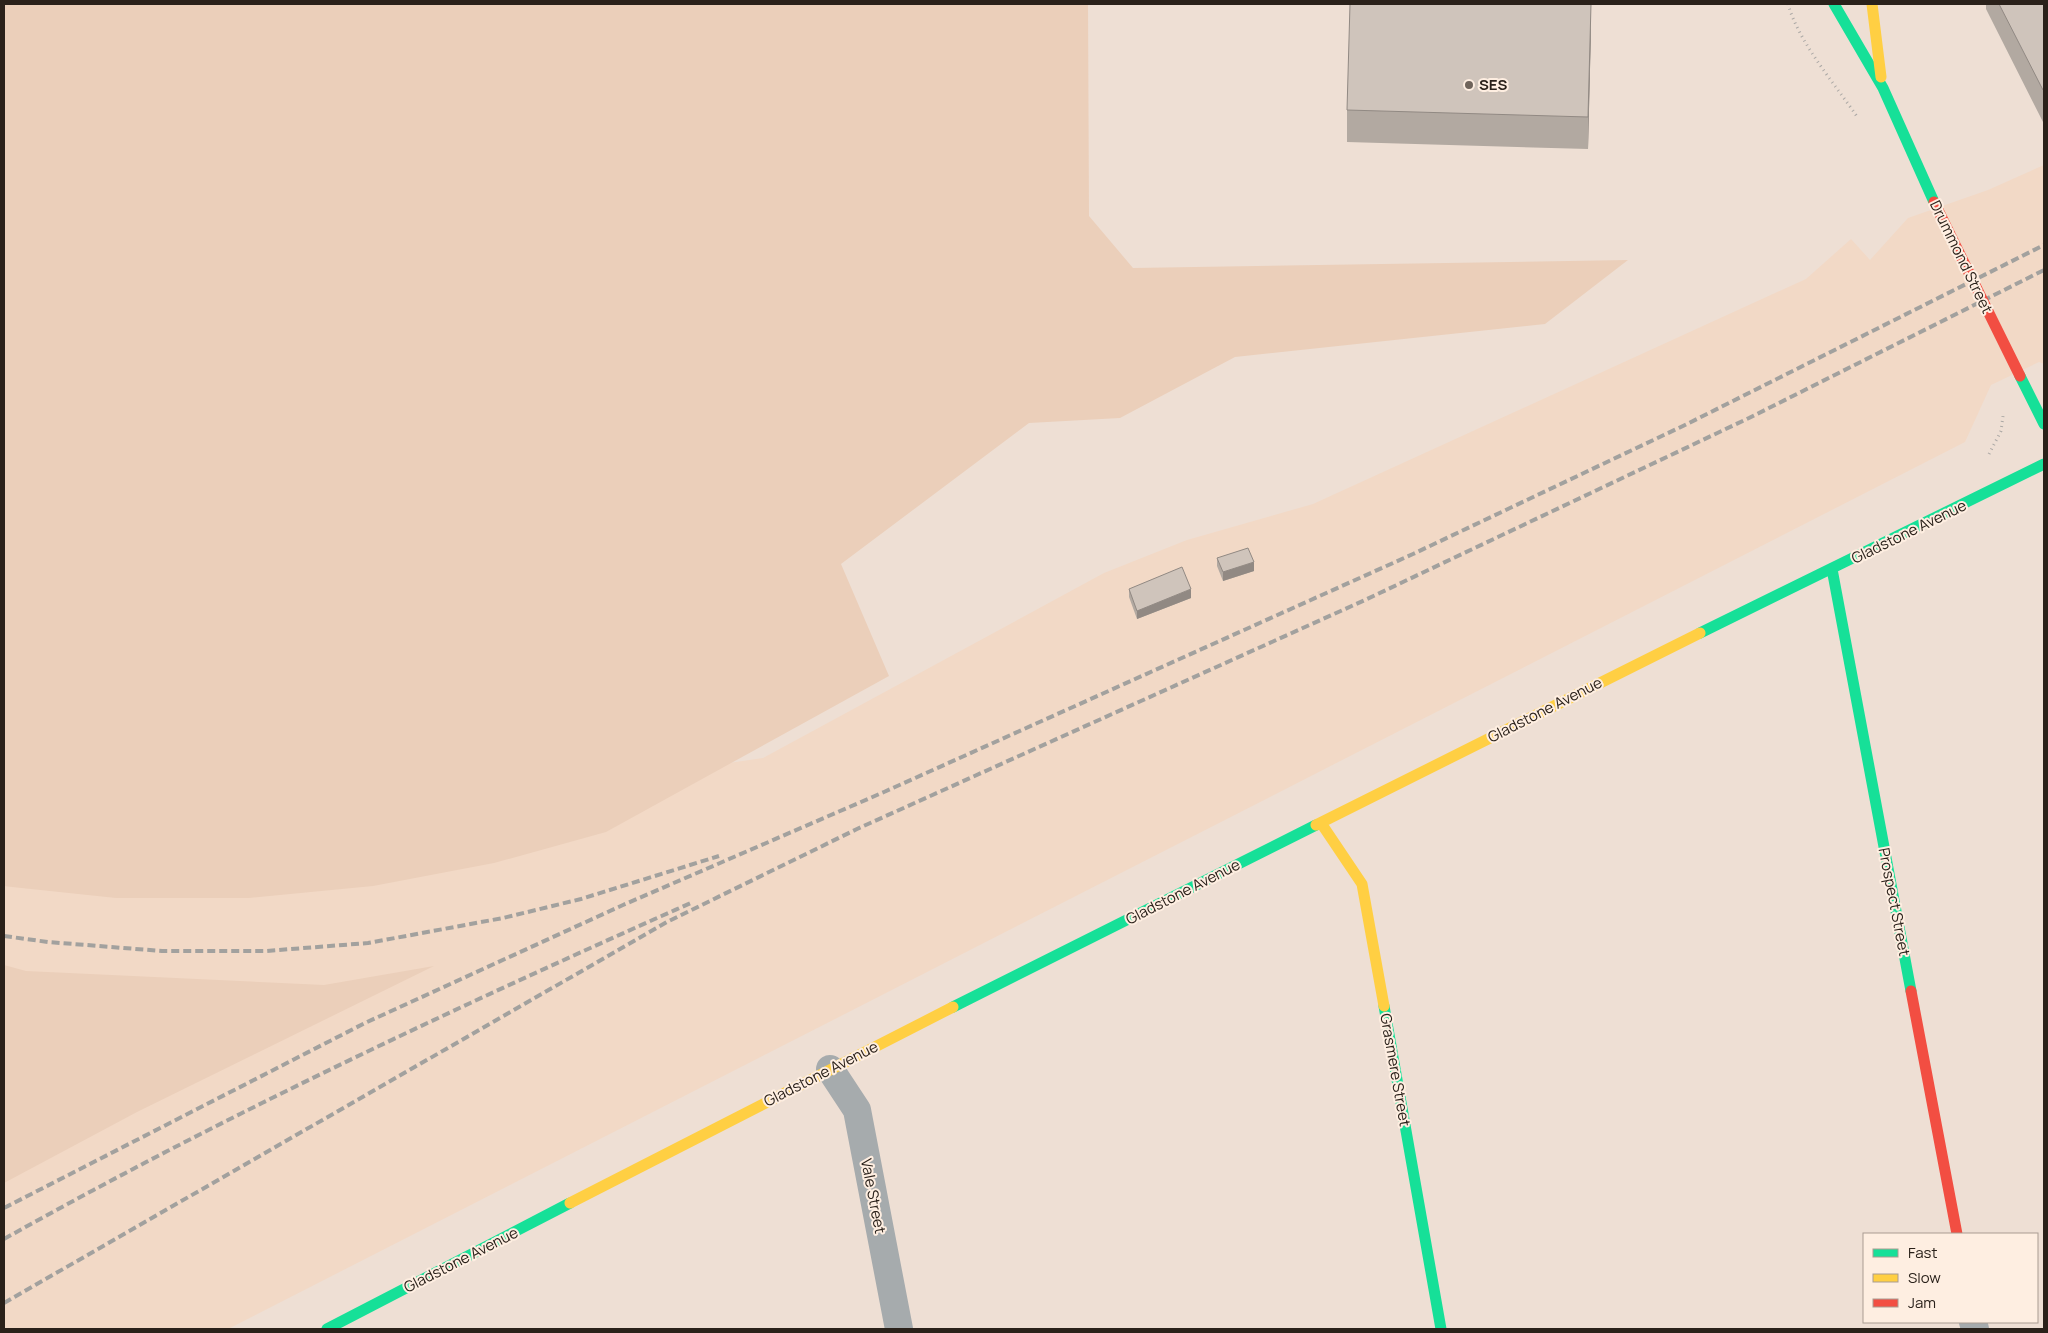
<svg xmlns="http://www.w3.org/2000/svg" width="2048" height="1333" font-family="Manrope,sans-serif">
	<rect width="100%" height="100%" fill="#eedfd4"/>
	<!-- built -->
	<path fill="#f2d9c6" d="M2044 165V364L2039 362 1991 385 1965 442 228 1329H4V809L253 833 763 758 1104 573 1187 540 1313 504 1806 279 1851 239 1870 260 1908 218 1988 190Z"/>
	<!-- green -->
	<path fill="#ebcfba" d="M4 4H1088L1089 216 1133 268 1628 260 1545 324 1235 357 1120 418 1029 423 841 564 889 676 606 832 494 863 373 886 249 898H116L12 887 4 886Z
		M4 965 26 971 324 985 434 966 137 1112 4 1183Z"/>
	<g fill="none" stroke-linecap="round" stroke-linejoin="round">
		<!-- path -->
		<path stroke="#aca9a6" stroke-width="3" stroke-dasharray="1 4" stroke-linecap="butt" d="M1788 4C1799 43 1835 84 1858 118
			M1989 454 2001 431 2003 416"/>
		<!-- street -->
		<path stroke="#a6abad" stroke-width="28" d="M830 1069 857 1110 899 1329
			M1973 1322 1975 1329"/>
		<!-- fast -->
		<path stroke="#16e098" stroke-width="11" d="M1834 4 1883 88 1934 202
			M2020 376 2044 424
			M1832 569 1911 991
			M1700 633 2044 464
			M1384 1006 1441 1329
			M953 1007 1316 825
			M327 1329 570 1203"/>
		<!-- slow -->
		<path stroke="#ffcf43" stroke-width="11" d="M1872 4 1881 77
			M1321 823 1362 884 1384 1006
			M1316 825 1700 633
			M570 1203 953 1007"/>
		<!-- jam -->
		<path stroke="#f24e42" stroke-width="11" d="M1911 991 1957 1234"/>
		<!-- rail -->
		<path stroke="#a2a19e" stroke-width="4" stroke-dasharray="8 4" stroke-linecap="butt" d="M4 936 48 942 162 951H266L368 943 503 918 581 899 719 856
			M4 1208 365 1023 623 905 884 792 1413 554 1685 425 2044 245
			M4 1239C227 1114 459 1006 693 902
			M4 1303 667 922 857 829 1365 600 1749 418 2044 270"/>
		<!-- jam-bridge -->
		<path stroke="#f24e42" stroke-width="11" d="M1934 202 2020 376"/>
	</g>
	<!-- wall -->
	<path fill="#b2a9a1" d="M1986 4H2044L2043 122 1986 9Z
		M1591 29 1588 149 1347 142V110Z
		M1217 558 1254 571 1223 581 1217 566Z
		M1129 589 1191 598 1137 619 1129 597Z"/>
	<!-- shaded-wall -->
	<path fill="#918983" d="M1591 4V29L1588 149V117Z
		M2043 90H2044V121L2043 122Z
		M1254 562V571L1223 581V572Z
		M1191 589V598L1137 619V611Z"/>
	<!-- building -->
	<path fill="#cfc4bb" stroke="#918983" d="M1350 4H1591L1588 117 1347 110Z
		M1999 4H2044V90H2043Z
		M1248 548 1254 562 1223 572 1217 558Z
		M1182 567 1191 589 1137 611 1129 589Z"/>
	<!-- markers -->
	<circle fill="#6f645b" stroke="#feeee1" stroke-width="2" cx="1469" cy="85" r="5"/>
	<g text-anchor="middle" stroke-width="4" stroke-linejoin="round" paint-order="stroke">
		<!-- poi labels -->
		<g font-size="15" font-weight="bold" fill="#2a211a" stroke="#feeee1" text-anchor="start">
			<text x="1479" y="90">SES</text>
		</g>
		<!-- street labels -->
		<g font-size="15" fill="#2a211a" stroke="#feeee1">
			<text transform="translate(1961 257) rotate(64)" y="5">Drummond Street</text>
			<text transform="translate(1909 532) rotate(-26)" y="5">Gladstone Avenue</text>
			<text transform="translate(1545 710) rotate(-27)" y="5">Gladstone Avenue</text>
			<text transform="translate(1183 892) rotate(-27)" y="5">Gladstone Avenue</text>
			<text transform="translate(1894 902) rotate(79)" y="5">Prospect Street</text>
			<text transform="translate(1395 1070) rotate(80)" y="5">Grasmere Street</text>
			<text transform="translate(821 1074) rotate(-27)" y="5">Gladstone Avenue</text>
			<text transform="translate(873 1196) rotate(79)" y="5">Vale Street</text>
			<text transform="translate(461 1260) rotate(-27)" y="5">Gladstone Avenue</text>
		</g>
	</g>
	<!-- border -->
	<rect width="2048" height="1333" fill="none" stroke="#2a211a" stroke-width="10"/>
	<!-- legend -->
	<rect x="1863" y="1233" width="175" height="90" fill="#feeee1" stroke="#a99c91"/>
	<rect x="1873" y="1249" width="25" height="8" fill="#16e098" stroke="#a99c91"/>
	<text x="1908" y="1258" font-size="15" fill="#2a211a">Fast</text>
	<rect x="1873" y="1274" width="25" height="8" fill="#ffcf43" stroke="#a99c91"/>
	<text x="1908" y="1283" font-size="15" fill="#2a211a">Slow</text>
	<rect x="1873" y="1299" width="25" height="8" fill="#f24e42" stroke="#a99c91"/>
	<text x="1908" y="1308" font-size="15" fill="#2a211a">Jam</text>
</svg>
